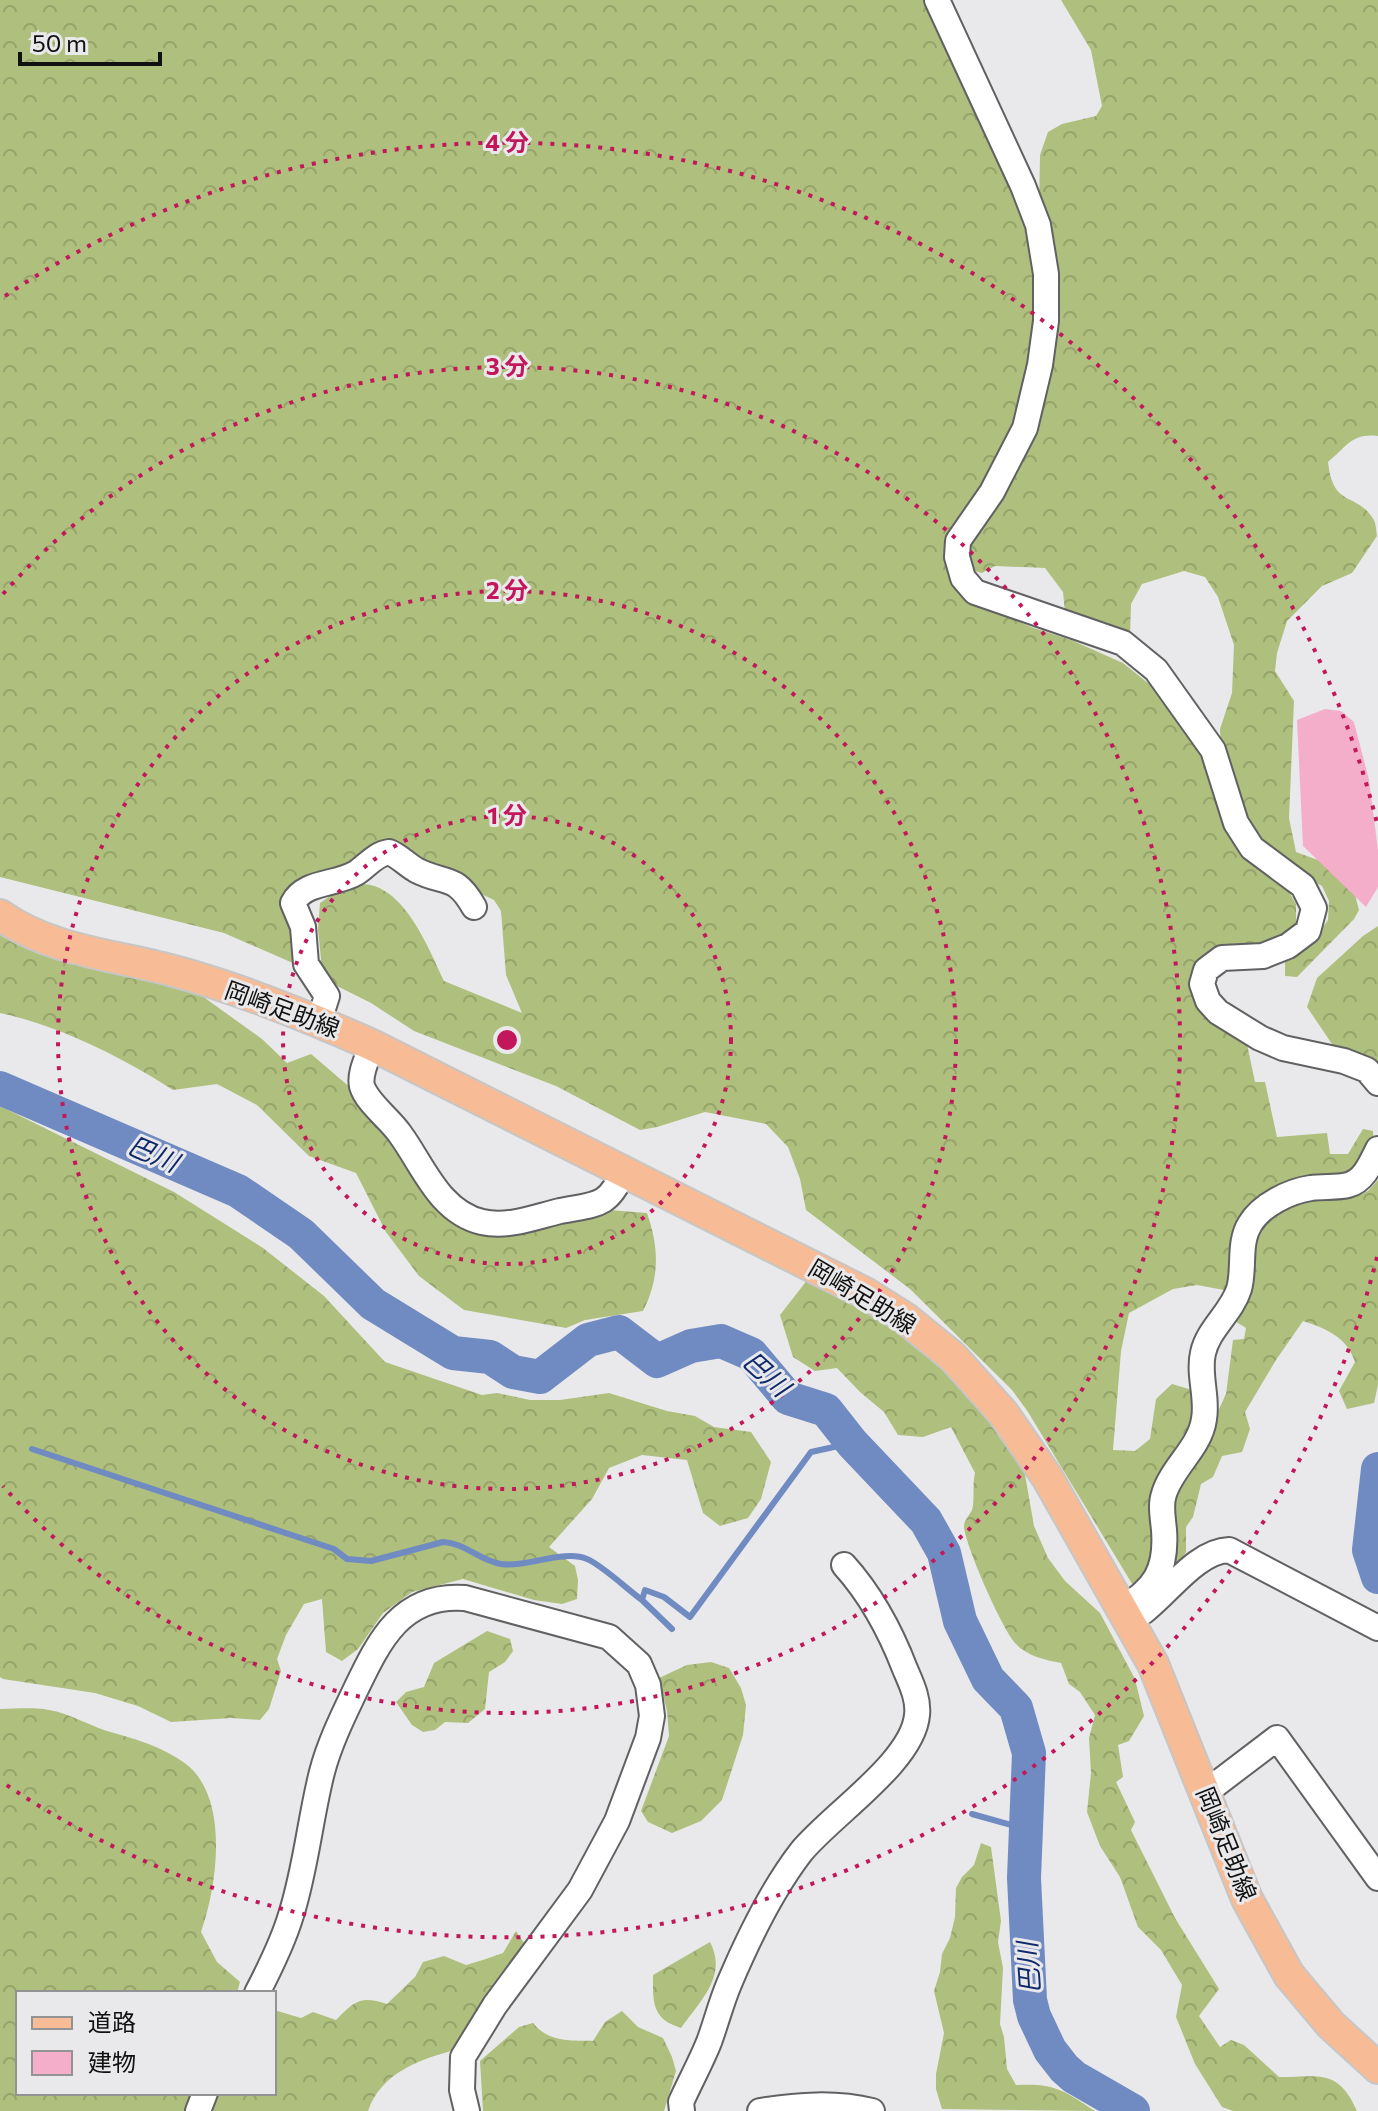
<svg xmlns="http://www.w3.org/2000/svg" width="1378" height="2111" font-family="Commissioner,'Noto Sans JP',sans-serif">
	<defs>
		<pattern id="forest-crowns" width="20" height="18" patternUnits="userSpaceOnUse" patternTransform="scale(2)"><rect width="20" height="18" fill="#afbf7d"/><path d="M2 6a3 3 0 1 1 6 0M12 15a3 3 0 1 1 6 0" fill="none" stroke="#96a36b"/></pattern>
	</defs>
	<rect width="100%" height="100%" fill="#e9e9eb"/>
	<!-- forest -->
	<path fill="url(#forest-crowns)" d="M0 0H928C966 83 1021 179 1035 270 1043 313 1031 377 1016 419 998 470 973 519 951 569L960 595 1031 627 1071 640 1123 663 1154 688 1207 756 1296 904V923L1290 936C1273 941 1210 954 1200 962 1182 976 1189 996 1203 1010 1215 1023 1233 1033 1247 1044L1255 1082H1265L1277 1137 1327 1133 1330 1154H1348L1363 1129 1373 1131 1374 1146 1355 1171 1306 1181 1259 1204 1236 1281 1224 1290 1197 1285 1173 1289 1129 1313 1121 1351 1113 1450 1135 1451 1150 1439 1156 1399 1172 1384 1192 1390 1201 1412 1169 1474 1163 1542 1137 1592 1028 1412 1012 1390 910 1289 806 1210 800 1179 788 1147 766 1124 705 1112 657 1127 640 1130 556 1086 414 1031 371 1003 323 979 318 929 320 903C328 898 339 888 348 886 399 871 427 945 444 981L522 1013 506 975 501 911 494 900 429 869 400 848 301 887 302 967 224 933 0 877Z
		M1061 0H1378V436C1351 433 1347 447 1328 462 1333 508 1355 492 1372 517 1376 522 1376 529 1377 536L1352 573 1322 586 1287 621 1277 653 1275 671 1294 701 1289 818 1296 852 1326 863 1354 891 1359 910 1354 919 1297 977 1285 976V958L1316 937 1328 920 1329 901 1322 886 1281 864 1242 819 1221 748 1220 729 1232 693 1234 645 1218 597 1205 577 1184 571 1142 584 1131 604 1130 638 1065 612 1063 592 1045 568 995 566 982 573 971 570 967 544 1035 423 1040 155 1048 132 1062 124 1096 116 1102 106 1091 50Z
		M1378 926V1066L1334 1047 1307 1007 1317 978 1363 936Z
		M0 927 66 960 198 993 262 1039 287 1063 311 1054 352 1089 387 1129 414 1176 420 1191 450 1220 609 1210 647 1213C659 1247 660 1278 643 1311L585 1320 566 1328 464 1310 419 1276 386 1232 356 1173 309 1156 257 1105 217 1084 173 1090C122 1057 60 1026 0 1013Z
		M0 1106 174 1192 263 1248 324 1296 385 1362 482 1395 497 1393 530 1400H560L609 1393 667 1411 695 1416 714 1427 751 1432 771 1462 761 1499 748 1518 720 1526 703 1513 687 1460 642 1455 609 1468 592 1499 549 1547 575 1566 578 1580 577 1599 562 1604 534 1600 463 1579 412 1592 383 1613 358 1649 342 1661 326 1652 322 1599 304 1604 286 1635 277 1659 281 1671 269 1709 260 1720 231 1718 171 1722 138 1706 95 1693 3 1679 0 1677Z
		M1378 1180V1385L1374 1403 1347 1409 1339 1391 1355 1362C1347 1337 1327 1329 1303 1321L1276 1360 1245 1412 1250 1429 1242 1452 1222 1456 1213 1477 1201 1484 1193 1517 1186 1527V1552L1173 1573 1167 1576 1172 1500 1176 1486 1194 1464 1226 1394 1233 1340 1244 1339 1246 1328 1225 1315 1248 1281 1259 1223 1272 1212 1338 1191 1355 1197 1368 1191Z
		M808 1279 908 1329 1021 1452 1034 1526 1048 1558 1065 1581 1100 1613 1135 1679 1144 1716 1129 1741 1118 1745 1123 1777 1116 1782 1135 1822 1131 1830 1175 1918 1219 1989 1199 2016 1220 2047 1231 2040 1244 2045 1279 2077C1319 2077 1338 2068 1357 2111H1233L1222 2107 1195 2064 1176 2017 1182 1985 1161 1950 1138 1927 1120 1877 1100 1846 1087 1812 1091 1773 1089 1738 1095 1715 1080 1692 1069 1684 1061 1663C1045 1660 1027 1656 1016 1644 1003 1631 964 1543 964 1526 965 1519 969 1516 972 1510 975 1501 972 1486 975 1473L951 1427 923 1437 898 1435 884 1412 860 1392 837 1368 815 1371 793 1357 780 1315Z
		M487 1631 510 1639 513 1651 505 1662 489 1672 485 1709 468 1723 445 1722 435 1730 423 1732 412 1725 396 1702 406 1692 424 1687 434 1663Z
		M711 1662 729 1668 741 1688 746 1705 743 1735 722 1800 701 1821 672 1833 648 1822 641 1811 669 1736 667 1711 659 1678 687 1665Z
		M0 1709C16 1709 33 1707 49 1710 69 1713 88 1725 107 1731 135 1739 162 1746 186 1764 230 1798 217 1887 201 1932L217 1962 240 1982 237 1993H18V2093H193L185 2111H0Z
		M981 1843 991 1847 1001 1921 998 1942 1003 1968 1000 2024 1004 2037 1007 2069 1016 2085C1055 2083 1063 2090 1095 2111L942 2109 936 2089V2074L944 2033 934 1991 940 1972 942 1954 950 1938 955 1917 956 1888 962 1877 974 1865Z
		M516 1931 526 1946 490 1991 455 2050C420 2059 381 2073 368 2111H208L216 2093H274V2010L301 2018 313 2012 336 2020C354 2001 361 1995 387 2004L415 1977 423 1962 444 1956 466 1965 486 1959 503 1953Z
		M710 1942C728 1976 700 2001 681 2028 651 2019 653 2001 653 1975Z
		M622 2011 638 2027 663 2038 672 2057 676 2071 664 2111H483L480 2061 519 2027 533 2023C550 2043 569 2040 593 2041L605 2022Z"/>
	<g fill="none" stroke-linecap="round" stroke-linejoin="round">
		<!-- stream -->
		<path stroke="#708ac2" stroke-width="6" d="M32 1449 334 1549 347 1559 371 1561 443 1542C465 1543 480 1561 501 1564 526 1568 564 1549 587 1559 602 1565 628 1590 642 1600L645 1590 664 1597 690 1617 811 1452 852 1443
			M642 1600 672 1629
			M972 1814 1026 1829"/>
		<!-- river -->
		<path stroke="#708ac2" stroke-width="34" d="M0 1088 238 1191 301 1234 373 1304 453 1353 490 1357 513 1372 540 1377 588 1340 619 1332 657 1361 691 1346 721 1341 751 1354 788 1398 826 1410 852 1443 926 1521 944 1553 960 1621 988 1679 1016 1708 1029 1753 1024 1878 1030 2000 1034 2016 1050 2050 1064 2068 1074 2077 1133 2111
			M1378 1469 1369 1550 1378 1577"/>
	</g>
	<!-- building -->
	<path fill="#f5aec9" d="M1325 709 1341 711 1354 722 1369 780 1378 850V887L1366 907 1303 846 1297 720Z"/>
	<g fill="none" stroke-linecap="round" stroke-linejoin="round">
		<!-- minor casing -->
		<g stroke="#616163" stroke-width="28">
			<path id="minor" d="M937 0 1023 186 1038 225 1046 274V321L1040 365 1025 428 992 492 958 541 957 557 963 578 975 592 1123 643 1156 670 1213 750 1236 823 1252 848 1303 886 1314 908 1308 931 1288 946 1263 956 1222 958 1206 970 1202 984 1208 1001 1218 1012 1260 1038 1283 1048 1344 1061 1367 1070 1378 1083
				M319 1021 327 996 306 964 303 927 293 903C304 881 336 885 356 873 367 866 375 854 389 852 399 856 406 864 416 870 445 885 455 873 474 907
				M372 1045C368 1057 359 1073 362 1086 367 1103 390 1119 400 1134 423 1165 439 1212 482 1222 508 1228 535 1217 560 1211 595 1204 608 1208 623 1172
				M1121 1609C1155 1589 1167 1570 1164 1530 1163 1518 1160 1505 1164 1494 1172 1467 1200 1448 1204 1419 1208 1397 1198 1375 1203 1353 1208 1329 1232 1312 1239 1289 1245 1268 1238 1243 1250 1224 1261 1205 1290 1191 1311 1188 1323 1186 1337 1188 1348 1185 1364 1181 1371 1163 1378 1149
				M1143 1612C1169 1592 1197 1551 1229 1550L1378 1628
				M1206 1792 1277 1738 1378 1878
				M257 1993C270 1968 283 1942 291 1915 306 1868 310 1819 322 1772 329 1745 342 1718 354 1693 378 1643 400 1593 465 1598L609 1637 639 1664 648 1685 652 1716 648 1738 617 1821 580 1890 495 2005 463 2057 462 2090 467 2111
				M198 2111 205 2093
				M682 2111 681 2102C690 2082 701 2062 709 2042 716 2023 721 2003 729 1984 748 1939 771 1891 801 1852 831 1815 913 1762 917 1715 919 1699 911 1683 905 1669 890 1630 872 1596 844 1565
				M760 2111C798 2105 835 2102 872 2111"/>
		</g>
		<!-- major casing -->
		<g stroke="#c6c6c6" stroke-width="34">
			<path id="major" d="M0 915C49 950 113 955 170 970 239 988 307 1016 372 1045L867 1294 905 1318 953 1357 1003 1413 1047 1477 1153 1664 1247 1899 1289 1975 1331 2025 1378 2068"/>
		</g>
		<!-- minor -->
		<use href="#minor" stroke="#fff" stroke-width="24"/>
		<!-- major -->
		<use href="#major" stroke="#f7bc96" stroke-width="30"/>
	</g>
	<!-- distance rings -->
	<g fill="none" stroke="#c2185b" stroke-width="4" stroke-dasharray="4 8">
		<circle cx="507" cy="1040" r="224"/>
		<circle cx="507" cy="1040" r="449"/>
		<path d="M3 594A673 673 0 1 1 3 1486"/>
		<path d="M1377 1257A897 897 0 0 1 5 1784M5 296A897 897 0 0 1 1377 823"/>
	</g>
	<g text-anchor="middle" stroke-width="6" stroke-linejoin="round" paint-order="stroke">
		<!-- street labels -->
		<g font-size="24" fill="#111" stroke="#e9e9eb">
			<text transform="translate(282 1010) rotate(20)" y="8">岡崎足助線</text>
			<text transform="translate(862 1297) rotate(31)" y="8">岡崎足助線</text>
			<text transform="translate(1226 1844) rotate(68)" y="8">岡崎足助線</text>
		</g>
		<!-- water labels -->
		<g font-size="26" font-style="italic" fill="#0f296b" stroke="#e9e9eb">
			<text transform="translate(153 1154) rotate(23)" y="9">巴川</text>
			<text transform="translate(766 1374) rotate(42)" y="9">巴川</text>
			<text transform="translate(1029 1968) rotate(-94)" y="9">巴川</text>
		</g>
	</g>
	<circle cx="507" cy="1040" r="12" fill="#c2185b" stroke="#e9e9eb" stroke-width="4"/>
	<g font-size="24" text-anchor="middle" font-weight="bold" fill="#c2185b" stroke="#e9e9eb" stroke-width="6" stroke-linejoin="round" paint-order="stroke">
		<text x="507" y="151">4 分</text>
		<text x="507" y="375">3 分</text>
		<text x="507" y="599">2 分</text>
		<text x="507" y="824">1 分</text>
	</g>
	<!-- legend -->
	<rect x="16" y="1991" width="260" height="104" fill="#e9e9eb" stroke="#939394" stroke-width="2"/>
	<rect x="32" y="2017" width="40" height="12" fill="#f7bc96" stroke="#939394" stroke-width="2"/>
	<text x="88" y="2031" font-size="24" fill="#111111">道路</text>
	<rect x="32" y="2051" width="40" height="24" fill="#f5aec9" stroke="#939394" stroke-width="2"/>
	<text x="88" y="2071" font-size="24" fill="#111111">建物</text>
	<!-- scale -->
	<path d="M20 52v12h140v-12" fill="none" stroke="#111111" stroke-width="4"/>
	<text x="32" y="52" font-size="24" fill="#111111" stroke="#e9e9eb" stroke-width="6" paint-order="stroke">50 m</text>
</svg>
